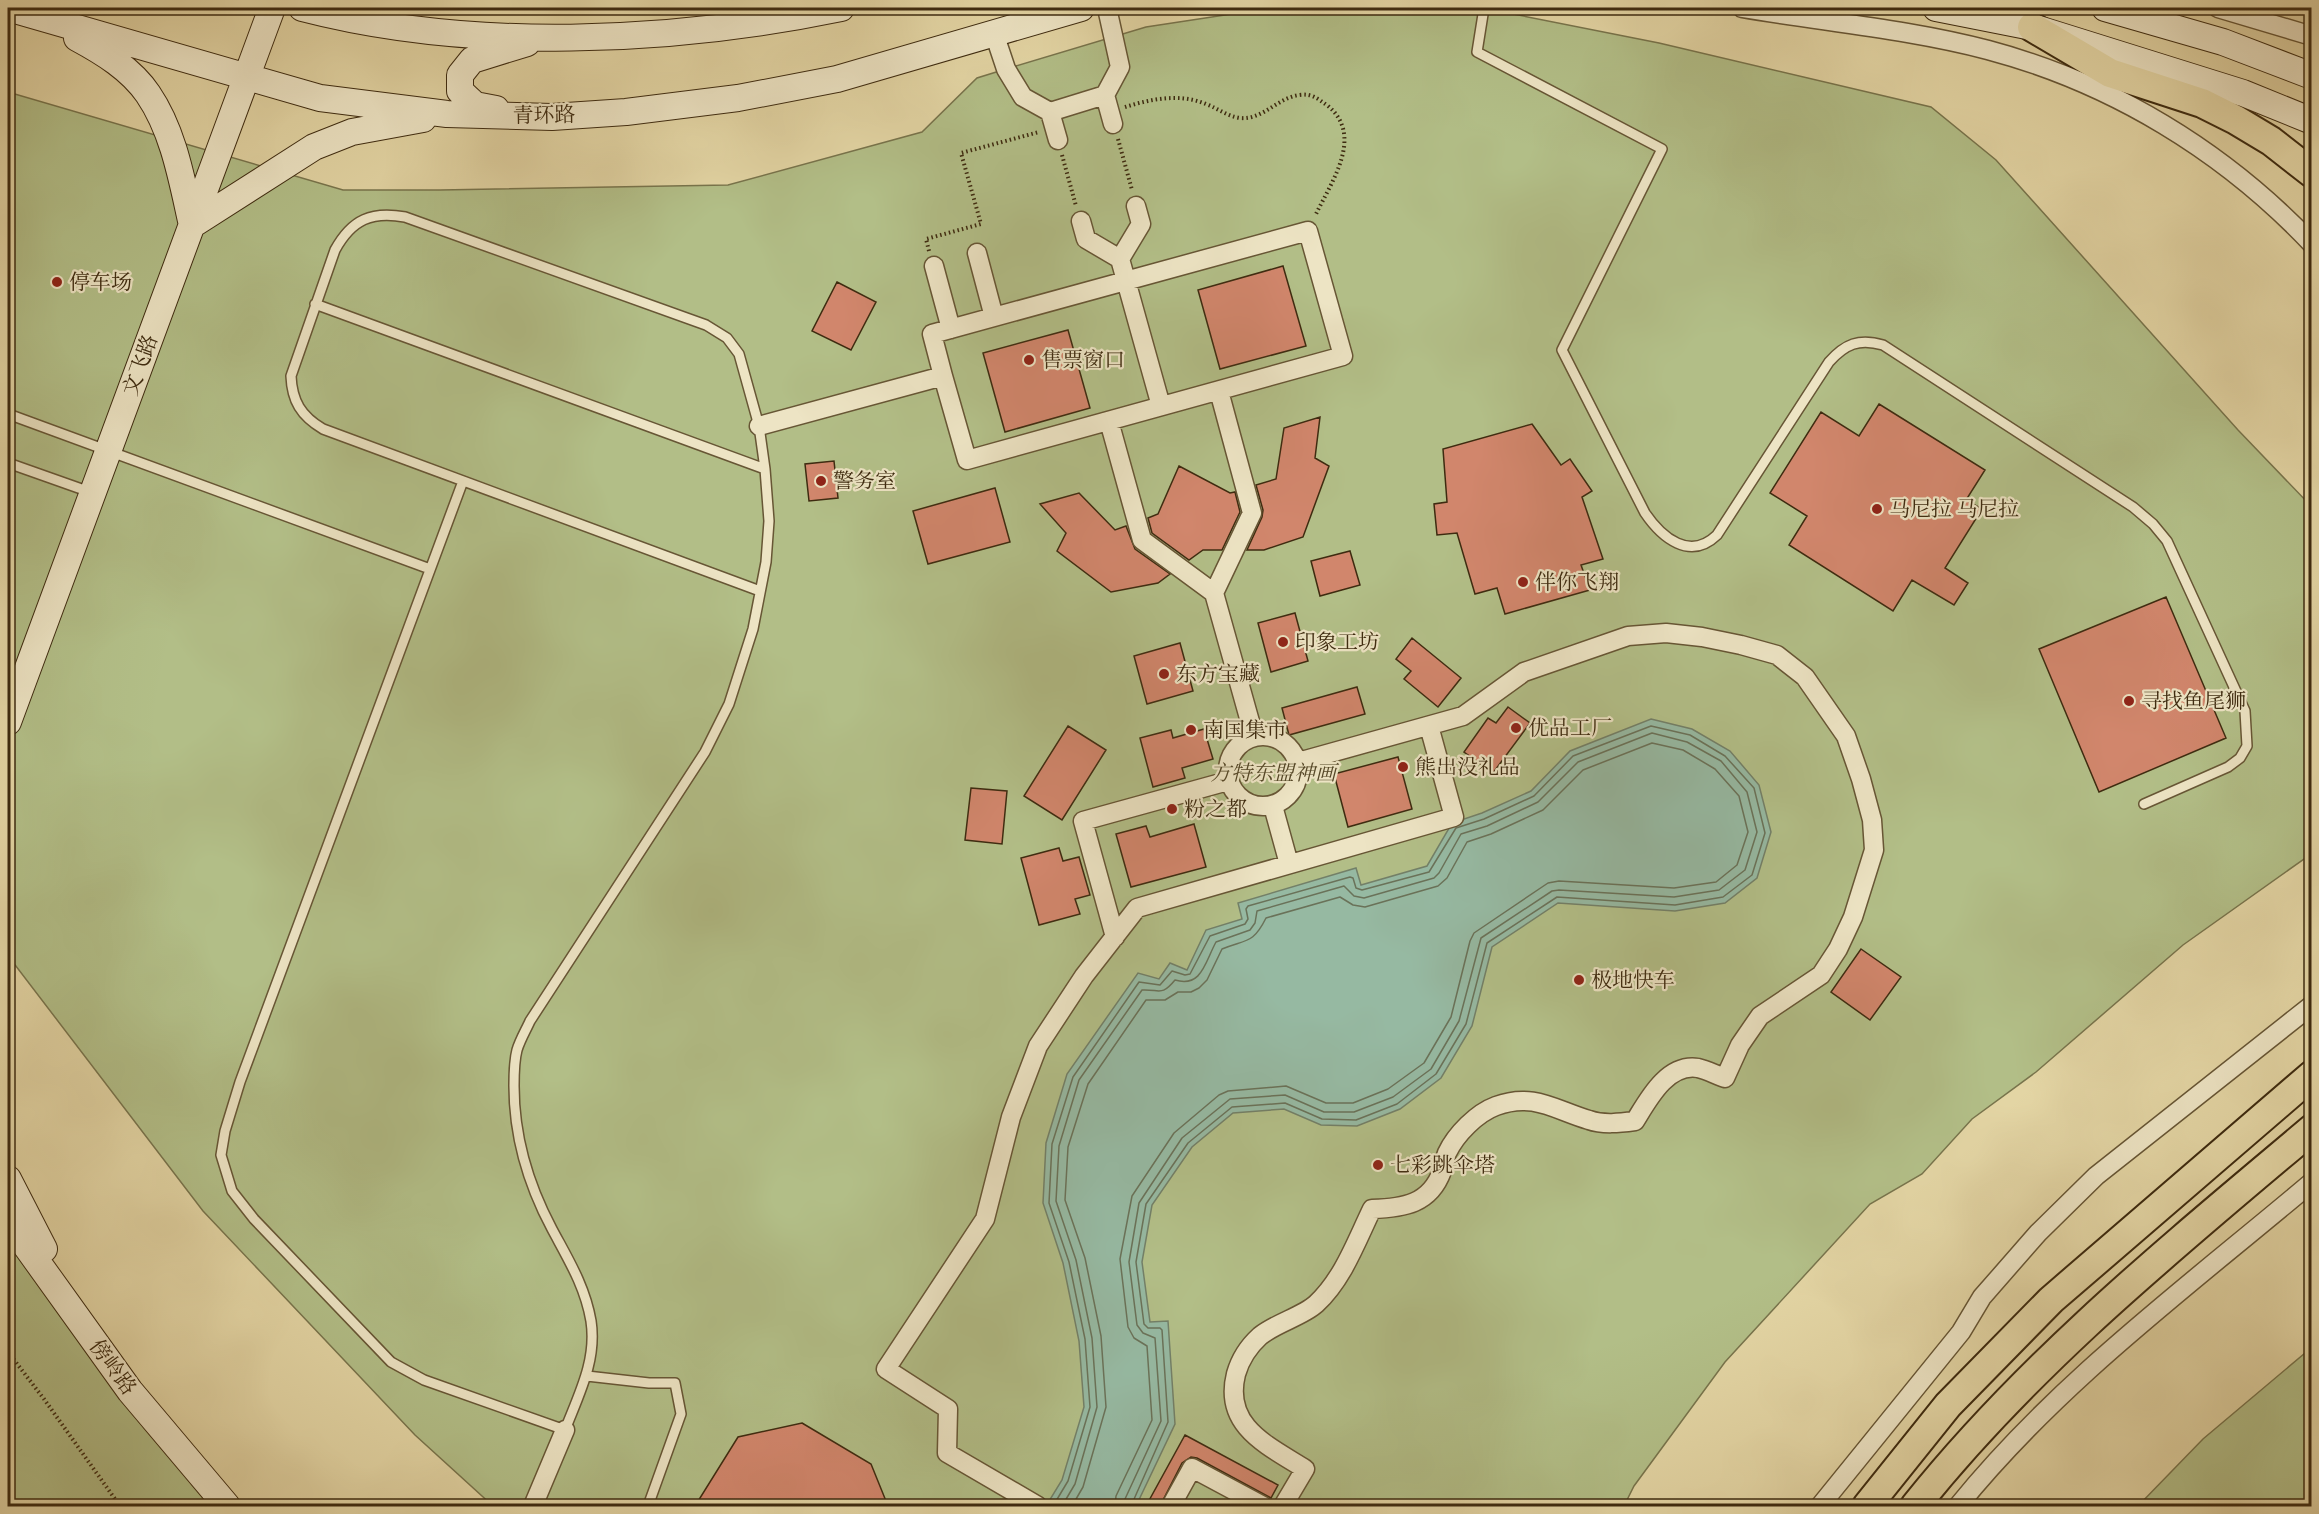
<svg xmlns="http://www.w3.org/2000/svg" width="2319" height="1514" font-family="Alegreya,'Noto Serif SC',serif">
	<rect width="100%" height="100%" fill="#e3d5a4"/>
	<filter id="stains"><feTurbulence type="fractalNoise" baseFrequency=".00333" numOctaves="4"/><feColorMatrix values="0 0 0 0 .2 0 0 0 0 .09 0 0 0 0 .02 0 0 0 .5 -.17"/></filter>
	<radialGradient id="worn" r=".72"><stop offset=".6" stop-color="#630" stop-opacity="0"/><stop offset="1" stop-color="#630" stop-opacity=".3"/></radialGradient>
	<!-- green -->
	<path fill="#b2be87" stroke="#78744c" stroke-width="1.5" d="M1271 8H1483L1659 43 1931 107 1996 160 2238 430 2311 506V854L2183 945 2036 1072 1972 1119 1922 1174 1870 1204 1725 1362 1634 1486 1624 1506H493L415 1435 203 1211 9 957 8 92 343 190H440L728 185 922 132 977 78 1006 69 1146 27Z
		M8 1221 227 1506H8Z
		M2311 1348V1506H2138L2203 1439Z"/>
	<!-- water -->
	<path fill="#96b9a2" stroke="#738068" stroke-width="1.5" d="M1651 719 1692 729 1730 751 1759 785 1771 832 1757 878 1725 903 1675 911 1558 903 1492 947 1472 1026 1441 1078 1400 1109 1357 1126 1321 1125 1284 1109 1233 1113 1192 1147 1152 1205 1142 1262 1150 1322 1168 1321 1175 1424 1136 1506H1046L1062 1480 1084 1407 1079 1341 1063 1263 1043 1203 1046 1143 1067 1074 1138 973 1159 979 1170 963 1187 970 1206 930 1242 919 1238 903 1356 868 1361 885 1427 866 1452 823 1482 813 1531 791 1570 751Z"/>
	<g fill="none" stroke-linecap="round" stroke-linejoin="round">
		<!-- shore -->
		<path stroke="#6a7259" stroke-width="1.5" d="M1053 1506 1068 1481 1090 1407 1085 1339 1069 1262 1049 1203 1052 1144 1073 1077 1139 982 1160 985 1172 971 1185 975 1190 974 1210 936 1245 924 1248 919 1246 909 1248 906 1350 877 1353 878 1356 888 1362 890 1429 872 1456 828 1484 819 1534 796 1573 756 1651 726 1690 735 1725 756 1754 788 1765 833 1752 875 1723 897 1675 905 1557 897 1487 943 1466 1024 1436 1074 1397 1104 1356 1120 1322 1119 1285 1103 1232 1107 1188 1143 1146 1204 1136 1262 1144 1324 1148 1328H1160L1162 1330 1168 1422 1131 1506
			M1062 1506 1075 1484 1097 1407 1092 1338 1076 1260 1056 1201 1059 1146 1079 1080 1142 990C1160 989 1161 997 1175 980 1202 988 1205 962 1216 942L1250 930 1255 923 1257 911 1344 886 1354 896 1364 898 1434 878 1439 873 1461 834 1487 826 1538 802 1578 762 1652 733 1687 742 1721 761 1747 792 1757 832 1745 870 1719 890 1674 897 1559 890 1552 891 1481 938 1459 1021 1431 1069 1393 1097 1354 1112H1324L1285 1095 1230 1099 1182 1138 1139 1203 1129 1262 1137 1325 1143 1333 1155 1338 1161 1421 1125 1499 1124 1506
			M1072 1506 1083 1487 1106 1407 1101 1336 1085 1258 1065 1200 1068 1147 1088 1084 1146 1000H1165L1178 992H1191L1199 988 1207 980 1222 949C1247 939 1253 944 1266 918L1340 897 1353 905 1365 907 1438 886 1447 878 1467 842 1491 834 1543 810 1583 770 1652 743 1683 750 1715 769 1739 796 1748 832 1737 865 1716 882 1674 888 1559 881 1548 883 1474 933 1470 941 1451 1017 1424 1063 1388 1089 1353 1103H1326L1286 1086 1228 1091 1219 1095 1174 1133 1132 1196 1120 1259 1128 1327 1134 1338 1147 1346 1152 1420 1116 1496 1115 1506"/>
	</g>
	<!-- building -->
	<path fill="#d1866c" stroke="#3e2b10" stroke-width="1.5" d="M1283 266 1306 346 1220 369 1198 290Z
		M837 282 876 302 851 350 812 331Z
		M1068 330 1090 408 1005 432 983 353Z
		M1879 404 1985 470 1966 500 1982 509 1945 568 1968 583 1954 605 1912 580 1893 611 1789 545 1807 516 1770 493 1821 412 1859 436Z
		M1320 417 1315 458 1329 466 1303 537 1264 550H1247L1262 517 1263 510 1256 485 1276 479 1284 428Z
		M1532 424 1561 465 1570 459 1592 491 1582 497 1603 559 1581 565 1590 590 1505 614 1497 588 1475 594 1457 533 1437 535 1434 504 1447 502 1443 449Z
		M834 461 838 498 809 501 805 464Z
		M1179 466 1230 493 1235 492 1240 512 1222 550H1203L1189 560 1152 533 1148 518 1158 514Z
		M995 488 1010 542 928 564 913 511Z
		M1079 493 1115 530 1126 526 1135 549 1170 574 1158 583 1111 592 1057 551 1066 533 1040 504Z
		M1350 551 1360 585 1320 596 1311 561Z
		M2166 597 2226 738 2099 792 2039 649Z
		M1295 613 1308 661 1271 672 1258 623Z
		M1412 638 1461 678 1438 707 1404 679 1411 671 1396 659Z
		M1180 643 1193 691 1147 704 1134 656Z
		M1357 687 1365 714 1289 735 1282 708Z
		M1508 707 1530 723 1493 773 1464 752 1488 718 1496 723Z
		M1068 726 1106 750 1062 820 1024 796Z
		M1204 729 1213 759 1182 768 1185 778 1153 787 1140 738 1171 730 1173 738Z
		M1398 757 1412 809 1348 827 1334 774Z
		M971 788 1007 791 1002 844 965 840Z
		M1194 824 1206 867 1131 887 1116 834 1146 826 1150 837Z
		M1059 848 1063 861 1079 857 1090 895 1075 899 1080 914 1039 925 1021 858Z
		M1861 949 1901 977 1870 1020 1831 992Z
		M802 1423 871 1464 888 1506H695L738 1437Z
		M1185 1435 1278 1485 1271 1498 1197 1458 1191 1457 1182 1463 1160 1506H1146Z"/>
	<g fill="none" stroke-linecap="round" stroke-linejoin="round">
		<!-- lane casing -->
		<g stroke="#675635" stroke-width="12">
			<path id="lane" d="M1484 8 1477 52 1662 149 1562 350 1645 513C1662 538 1690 561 1717 535L1829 362C1845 344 1859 338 1883 345L2133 507 2153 524 2167 541 2245 711 2247 746 2240 758 2228 767 2144 804
				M315 304 765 469
				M8 414 430 569
				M8 463 90 492
				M463 481 240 1082 225 1131 221 1155 232 1191 254 1219 391 1362 424 1380 565 1430C579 1394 597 1360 591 1321 585 1286 568 1259 552 1229 528 1184 514 1138 514 1086 514 1075 514 1061 517 1050 520 1040 526 1030 530 1021L705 752 729 704 753 629 766 562 769 521 765 469 759 426 739 354 727 338 706 325 405 217C372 211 352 219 335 250L291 376C292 401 301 416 323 429L760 591
				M587 1376 649 1383H675L681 1414 648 1506"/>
		</g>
		<!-- street casing -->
		<g stroke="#675635" stroke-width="21">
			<path id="street" d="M1742 8C1824 22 1908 29 1988 50 2112 83 2224 151 2312 244
				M2218 8 2312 36
				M994 33 1006 69 1023 97 1050 112 1105 95 1120 67 1107 8
				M1105 95 1113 124
				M1050 112 1058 140
				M1081 221 1086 239 1120 259 1141 224 1136 206
				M977 253 994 317
				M1120 259 1161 406
				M934 266 951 329
				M1109 421 1142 540 1214 593 1252 513 1219 391
				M759 426 943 376 967 460 1343 356 1308 231 932 334 943 376
				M1214 593 1254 736
				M1228 771a35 35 0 1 1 70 0a35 35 0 1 1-70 0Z
				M1273 806 1289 864
				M1115 937 1083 821 1228 781
				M533 1506 565 1430
				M1038 1506 947 1453 948 1409 886 1369 985 1219 1011 1117 1038 1046 1084 976 1137 908 1454 817 1429 726
				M1171 1506 1192 1468 1263 1506
				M1283 1506 1305 1469C1267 1445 1223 1426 1236 1374 1240 1360 1249 1346 1260 1336 1276 1323 1303 1316 1316 1304 1343 1279 1356 1242 1372 1209 1404 1208 1430 1204 1442 1171 1444 1165 1445 1158 1447 1153 1456 1134 1477 1113 1496 1106 1533 1092 1555 1110 1589 1120 1603 1125 1620 1123 1635 1121 1648 1100 1667 1063 1698 1068 1707 1070 1716 1075 1725 1078L1740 1045 1760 1016 1821 975 1838 949 1853 917 1874 850 1872 820 1861 779 1846 736 1805 677 1777 655 1741 645 1702 637 1666 633 1628 636 1524 672 1463 716 1298 762
				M1820 1506 1961 1332 1982 1297 2038 1233 2096 1176 2312 1005
				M1958 1506C2058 1382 2190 1285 2312 1182"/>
		</g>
		<!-- secondary casing -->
		<g stroke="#3e2b10" stroke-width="28">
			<path id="secondary" d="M8 8 320 98 447 114 552 117 626 112 738 98 837 79 1081 8
				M302 8C471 52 671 43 841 8
				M1936 8 2032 27 2243 93 2312 121
				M2105 8 2223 42 2312 76
				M77 38C103 52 131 69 148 94 174 132 182 181 192 225
				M496 109 475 105 460 91V75L472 60 527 43
				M192 225 314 147 352 132 423 119
				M8 722 272 8
				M8 1179 44 1249
				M8 1221 130 1391 227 1506"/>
		</g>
		<!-- primary casing -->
		<g stroke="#3e2b10" stroke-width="32">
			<path id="primary" d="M2032 27 2110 73 2202 103 2236 120 2271 141 2312 173
				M1867 1506 1948 1405 2051 1300 2312 1075
				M1915 1506C2029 1363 2172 1247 2312 1129"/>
		</g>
		<!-- path -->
		<path stroke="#3e2b10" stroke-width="4" stroke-dasharray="1.5 3" stroke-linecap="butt" d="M1125 107C1151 99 1180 93 1206 104 1219 109 1227 116 1240 118 1263 120 1277 98 1299 95 1312 93 1318 99 1328 106 1364 136 1332 181 1316 214
			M1118 139 1132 190
			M1062 155 1076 206
			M929 251 926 239 981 224 961 153 1039 132
			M8 1352 44 1399 120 1506"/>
		<!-- lane -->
		<use href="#lane" stroke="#ede4c4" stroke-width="9"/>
		<!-- street -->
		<use href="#street" stroke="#ede4c4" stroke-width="18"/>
		<!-- secondary -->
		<use href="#secondary" stroke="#ede4c4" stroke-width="26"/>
		<!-- primary -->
		<use href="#primary" stroke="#e3d5a4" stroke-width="28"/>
	</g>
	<!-- markers -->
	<g fill="#8f2418" stroke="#ede4c4" stroke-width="2">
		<circle cx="57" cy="282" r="6"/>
		<circle cx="1029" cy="360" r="6"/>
		<circle cx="821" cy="481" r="6"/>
		<circle cx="1877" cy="509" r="6"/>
		<circle cx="1523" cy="582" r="6"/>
		<circle cx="1283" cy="642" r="6"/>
		<circle cx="1164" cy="674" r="6"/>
		<circle cx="2129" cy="701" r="6"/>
		<circle cx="1516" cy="728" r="6"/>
		<circle cx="1191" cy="730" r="6"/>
		<circle cx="1403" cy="767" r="6"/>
		<circle cx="1172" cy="809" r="6"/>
		<circle cx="1579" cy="980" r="6"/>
		<circle cx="1378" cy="1165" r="6"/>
	</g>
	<g text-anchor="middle" stroke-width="4.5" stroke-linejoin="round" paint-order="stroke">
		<!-- street labels -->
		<g font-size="21" fill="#3e2b10" stroke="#ede4c4">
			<text transform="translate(544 115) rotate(-1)" y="7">青环路</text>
			<text transform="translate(140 365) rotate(-70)" y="7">文飞路</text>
			<text transform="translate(113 1367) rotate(54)" y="7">傍岭路</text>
		</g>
		<!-- poi labels -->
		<g font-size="21" fill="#3e2b10" stroke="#ede4c4" text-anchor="start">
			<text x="69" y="289">停车场</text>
			<text x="1041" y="367">售票窗口</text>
			<text x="833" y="488">警务室</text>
			<text x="1889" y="516">马尼拉 马尼拉</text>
			<text x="1535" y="589">伴你飞翔</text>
			<text x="1295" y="649">印象工坊</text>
			<text x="1176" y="681">东方宝藏</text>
			<text x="2141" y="708">寻找鱼尾狮</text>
			<text x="1528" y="735">优品工厂</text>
			<text x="1203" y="737">南国集市</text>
			<text x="1415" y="774">熊出没礼品</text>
			<text x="1184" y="816">粉之都</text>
			<text x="1591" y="987">极地快车</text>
			<text x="1390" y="1172">七彩跳伞塔</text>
		</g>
		<!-- park labels -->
		<g font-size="21" font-style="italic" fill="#554828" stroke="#ede4c4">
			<text x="1273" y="780">方特东盟神画</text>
		</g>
	</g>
	<!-- margin -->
	<rect width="2319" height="1514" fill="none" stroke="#e3d5a4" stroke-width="30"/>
	<rect x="9" y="9" width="2301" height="1496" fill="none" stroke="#3e2b10" stroke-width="3"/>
	<rect x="15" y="15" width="2289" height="1484" fill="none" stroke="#3e2b10" stroke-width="1.5"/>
	<rect width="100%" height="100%" filter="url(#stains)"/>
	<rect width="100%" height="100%" fill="url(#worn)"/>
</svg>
